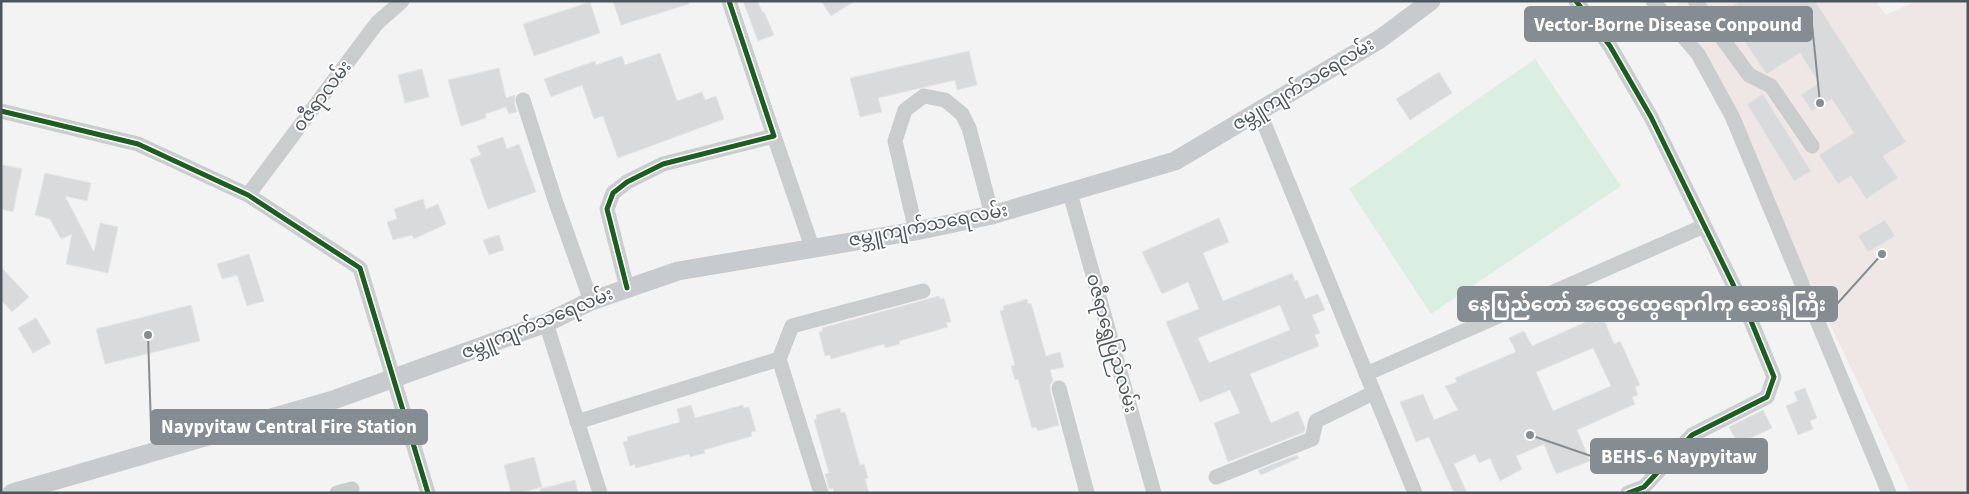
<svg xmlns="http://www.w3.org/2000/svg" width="1969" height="494" font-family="'Source Sans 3','Noto Sans Myanmar',sans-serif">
	<rect width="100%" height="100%" fill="#f3f3f3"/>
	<!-- medical -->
	<path fill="#efe6e6" d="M1681 1H1875L1886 15 1917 1H1968V493H1911L1677 5Z"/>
	<!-- green -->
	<path fill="#daefe1" d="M1535 59 1621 186 1431 314 1349 189Z"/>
	<!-- building -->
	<path fill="#d9dadb" stroke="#e5e5e5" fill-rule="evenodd" d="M613 1H688L689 4 621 25Z
		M743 1H757L763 13 764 12 774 35 758 41Z
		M821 1H855L831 16Z
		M1740 1H1815L1906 142 1883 156 1898 178 1866 199 1851 176 1838 184 1819 155 1854 133 1832 99 1812 111 1801 95 1819 83 1800 53 1767 74 1765 72 1745 42 1752 37 1732 6Z
		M590 2 600 33 534 56 523 24Z
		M969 51 977 85 957 90 955 80 878 98 882 112 860 117 850 78Z
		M660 53 677 101 702 92 705 100 716 96 724 119 618 158 603 116 594 119 582 85 551 97 544 79 595 61 596 65 622 56 625 65Z
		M499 68 506 98 515 95 514 102 517 112 509 114 506 107 485 114 486 118 461 126 448 80Z
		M422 69 429 97 405 103 398 75Z
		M1439 72 1452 93 1410 120 1396 99Z
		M1763 94 1811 171 1794 181 1747 104Z
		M503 137 507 149 519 144 536 192 488 209 470 159 481 155 477 146Z
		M3 165 22 169 13 212 1 209V174Z
		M45 173 91 183 87 201 65 196 94 252 100 223 118 227 108 273 66 264 72 234 61 239 50 219 35 215Z
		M423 199 426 209 438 204 446 224 414 239 412 235 393 240 387 222 397 219 394 209Z
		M1219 218 1229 242 1203 253 1223 301 1292 273 1295 281 1297 280 1305 299 1318 294 1325 310 1312 315 1320 333 1315 335 1319 346 1250 374 1271 423 1298 411 1305 428 1304 432 1228 462 1214 423 1240 413 1230 390 1200 402 1166 322 1199 309 1188 282 1162 294 1142 252ZM1280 305 1290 330 1209 363 1198 338Z
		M1885 220 1895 236 1868 252 1858 236Z
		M499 235 504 250 489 255 483 240Z
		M249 254 264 301 247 306 237 275 222 279 217 264Z
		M1 267 29 297 12 312 1 300Z
		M939 296 940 299 944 298 951 322 946 323 948 327 899 341 900 344 885 348 884 344 831 359 830 355 825 356 819 332 823 331 822 328Z
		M1027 299 1028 304 1031 303 1046 356 1060 352 1064 367 1050 370 1053 381 1050 385V390L1059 425 1038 431 1036 427 1032 428 1018 379 1015 380 1011 366 1015 365 1000 311 1004 310 1003 306Z
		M191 305 200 341 105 364 96 329Z
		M36 318 51 343 33 353 18 328Z
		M1593 319 1595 323 1604 320 1614 344 1620 341 1640 385 1635 387 1638 395 1632 397 1635 404 1577 430 1590 461 1556 474 1544 444 1516 456 1522 469 1500 481 1490 458 1479 463 1475 454 1454 464 1467 493H1454L1429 437 1416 442 1400 402 1423 394 1434 420 1458 410 1445 386 1457 382 1455 378 1516 352 1509 338 1524 331 1532 346ZM1593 348 1611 386 1553 411 1536 372Z
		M1805 388 1817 418 1810 421 1813 429 1798 435 1786 406 1798 401 1794 392Z
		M691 405 695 418 743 405 744 408 749 407 756 431 751 432 752 436 704 450 705 453 690 457 689 454 636 468 635 464 630 466 623 442 628 441 627 437 680 422 677 409Z
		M840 408 841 413 845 412 860 465 864 464 868 478 865 479 869 493H834L833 488 829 489 825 474 829 473 814 420 817 419 816 415Z
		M1763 410 1772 428 1738 444 1729 427Z
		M1297 455 1299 458 1261 475 1258 470Z
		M534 457 542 487 520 493H511L504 465Z
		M575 480 578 493H540V489Z"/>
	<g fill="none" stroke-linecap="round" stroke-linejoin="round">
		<!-- minor -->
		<path stroke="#cacdce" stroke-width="15" d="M1576 1 1610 46 1651 117 1751 321 1774 377 1767 397 1692 435 1644 487 1628 493
			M1653 1 1698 54 1732 116 1889 493
			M1695 1 1749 75 1771 86 1812 146
			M523 100 555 200 591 301
			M1 111 138 144 248 195 360 268 428 493
			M1259 111 1415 493
			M774 136 812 247
			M1070 193 1154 493
			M248 195 377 23 402 1
			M916 231 895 141 905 110 924 96 945 100 962 114 969 128 992 215
			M627 288 607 209 613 193 627 182 663 164 774 136 729 1
			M546 323 600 493
			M779 359 821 493
			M1366 374 1704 226
			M1059 388 1087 493
			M577 422 779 359 792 326 923 291
			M1216 477 1312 439 1316 421 1373 393
			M337 493 352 489"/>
		<!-- major -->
		<path stroke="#c8cbcd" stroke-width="19" d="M12 493 336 399 546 323 591 301 678 271 916 231 992 215 1175 161 1380 39 1431 1"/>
		<!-- cycleway casing -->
		<g stroke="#fff" stroke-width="8">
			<path id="cycleway" d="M1576 1 1610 46 1651 117 1751 321 1774 377 1767 397 1692 435 1644 487 1628 493
				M1 111 138 144 248 195 360 268 428 493
				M627 288 607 209 613 193 627 182 663 164 774 136 729 1"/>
		</g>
		<!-- cycleway -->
		<use href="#cycleway" stroke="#1b5e20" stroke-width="5"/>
	</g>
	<g text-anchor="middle" stroke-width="4" stroke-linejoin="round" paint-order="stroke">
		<!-- street labels -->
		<g font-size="18" fill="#4c565d" stroke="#fff">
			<text transform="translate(1303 84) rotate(-31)" y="6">ဇမ္ဘူကျက်သရေလမ်း</text>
			<text transform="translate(322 96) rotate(-53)" y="6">ဝဇီရာလမ်း</text>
			<text transform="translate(928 225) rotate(-11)" y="6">ဇမ္ဘူကျက်သရေလမ်း</text>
			<text transform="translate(537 323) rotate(-22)" y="6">ဇမ္ဘူကျက်သရေလမ်း</text>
			<text transform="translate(1112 343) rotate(74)" y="6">ဝဇီရာရွှေပြည်လမ်း</text>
		</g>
	</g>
	<!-- callouts -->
	<path fill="none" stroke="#868d92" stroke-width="2" d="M1820 103L1812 24M1882 254L1837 304M148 335L151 427M1530 435L1591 456"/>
	<g fill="#868d92" stroke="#fff" stroke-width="2">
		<circle cx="1820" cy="103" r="5"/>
		<circle cx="1882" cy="254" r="5"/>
		<circle cx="148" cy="335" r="5"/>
		<circle cx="1530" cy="435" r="5"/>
	</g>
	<g fill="#868d92" stroke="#868d92" stroke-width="2">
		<rect x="1525" y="7" width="287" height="34" rx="5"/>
		<rect x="1458" y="287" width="379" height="34" rx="5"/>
		<rect x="151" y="410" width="276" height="34" rx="5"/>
		<rect x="1591" y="439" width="176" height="34" rx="5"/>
	</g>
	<g font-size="19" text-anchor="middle" font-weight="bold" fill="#fff">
		<text x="1668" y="31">Vector-Borne Disease Conpound</text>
		<text x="1647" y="311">နေပြည်တော် အထွေထွေရောဂါကု ဆေးရုံကြီး</text>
		<text x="289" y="433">Naypyitaw Central Fire Station</text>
		<text x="1679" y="463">BEHS-6 Naypyitaw</text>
	</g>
	<!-- border -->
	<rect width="1969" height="494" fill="none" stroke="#4c565d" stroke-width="5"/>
</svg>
